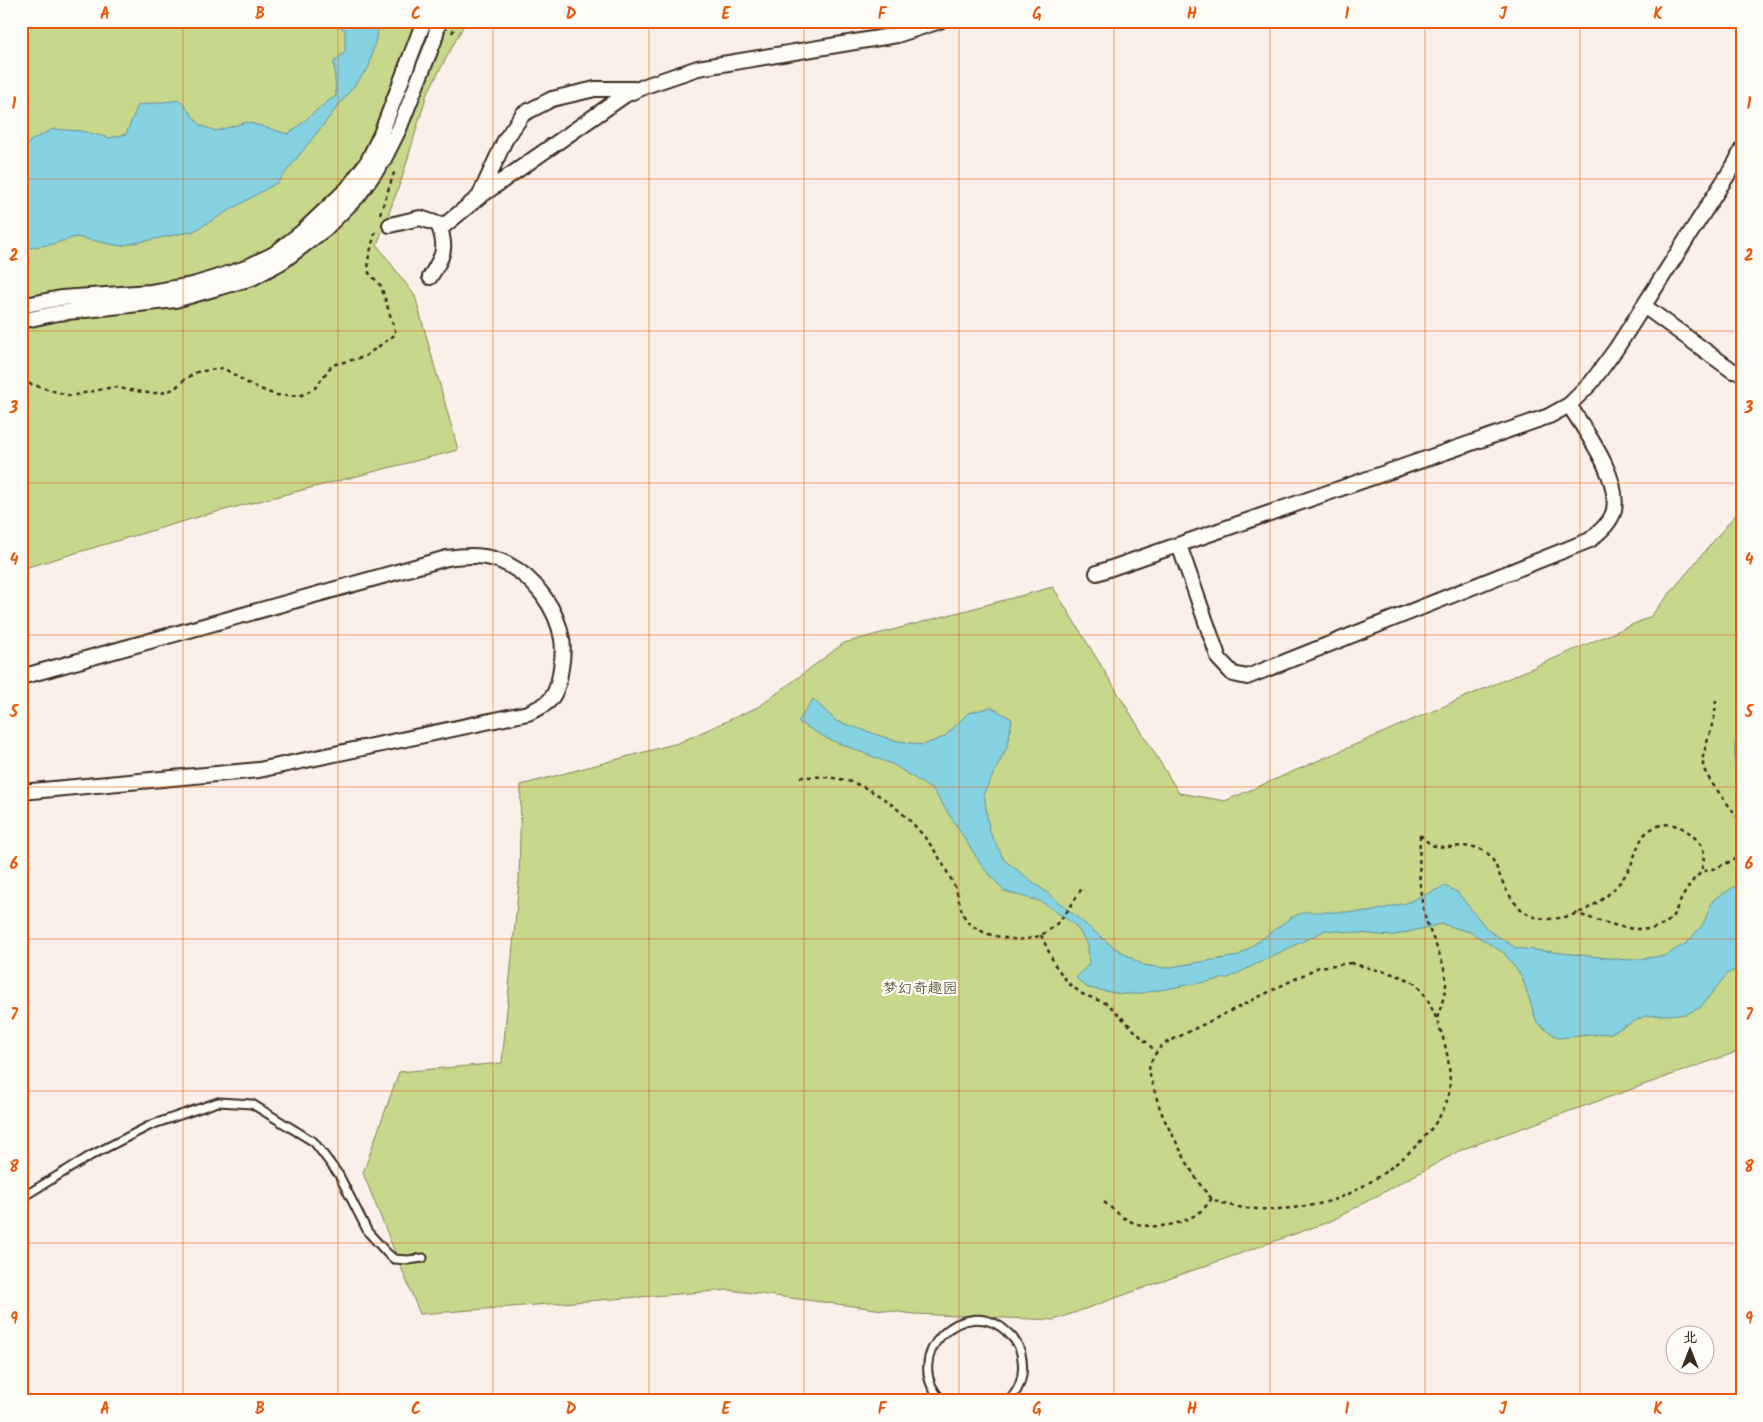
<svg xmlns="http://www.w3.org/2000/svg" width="1763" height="1422" font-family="Kalam,'LXGW WenKai TC',sans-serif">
	<rect width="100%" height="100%" fill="#fbefe9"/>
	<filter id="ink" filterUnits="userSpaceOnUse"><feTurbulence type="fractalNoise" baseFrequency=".02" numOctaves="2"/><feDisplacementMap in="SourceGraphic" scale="10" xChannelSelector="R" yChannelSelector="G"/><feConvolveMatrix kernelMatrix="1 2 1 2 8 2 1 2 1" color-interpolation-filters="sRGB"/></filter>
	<g filter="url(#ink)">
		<!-- green -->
		<path fill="#c7d88c" stroke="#818155" d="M21 21H466L427 94 402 178 377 245 415 296 458 450 205 515 21 569Z
			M1742 507V1050L1463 1149 1331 1221 1054 1320 914 1314 729 1290 420 1314 363 1173 399 1072 502 1063 519 881 521 785 678 743 760 706 844 643 1053 587 1179 793 1225 801 1650 617Z"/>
		<!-- water -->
		<path fill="#84d2e2" stroke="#678f94" d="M331 21H380L369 67 278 182 194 231 120 246 76 237 53 244 21 249V153L30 141 53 129 82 131 110 138 126 134 138 105 180 100 200 125 216 131 247 122 288 134C305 122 318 107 336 96L334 62 345 52V30Z
			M813 699 836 721 893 740 923 745 944 737 968 713 991 707 1012 719 1007 747 984 793 989 830 1004 860 1045 891 1112 946 1143 965 1164 968 1238 956 1292 917 1305 912H1369L1406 903 1445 886 1457 892 1488 930 1516 948 1627 960 1664 956 1687 943 1703 924 1713 900 1742 882V967L1727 974 1700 1008 1686 1014 1645 1016 1611 1033 1558 1038 1537 1023 1522 977 1504 953 1470 932 1442 924 1391 936 1326 930 1228 978 1137 994H1121L1088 988 1076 978 1089 964 1088 945 1075 925 1042 902 1004 891 982 866 934 791 894 765 828 739 798 722Z
			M1742 732V789L1735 767V745Z"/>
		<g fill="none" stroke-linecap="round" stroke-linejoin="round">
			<!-- lane casing -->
			<g stroke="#3b2a1e" stroke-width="11">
				<path id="lane" d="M21 1198 90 1156 151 1125 218 1102 252 1104 314 1142 339 1175 368 1232 387 1253 394 1259 408 1260 423 1258
					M943 1401C897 1358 965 1290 1008 1333 1016 1340 1021 1349 1022 1359 1024 1375 1020 1390 1008 1401"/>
			</g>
			<!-- street casing -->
			<g stroke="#3b2a1e" stroke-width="18">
				<path id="street" d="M480 195 505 140 523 114 552 99 595 89H634
					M390 225 420 218 438 224C448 248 443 256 430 277
					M440 229 479 197 625 95 648 85 698 68 897 35 940 21
					M21 306 61 298 151 292 193 285 243 269 274 254 302 232 348 188 368 161 381 134 424 21
					M1644 306 1733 371 1742 372
					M21 321 58 313 175 300 252 278 283 261 325 229 358 196 383 161 399 129 434 41 439 21
					M1179 545 1219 659 1233 674 1247 677 1590 540C1599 532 1611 523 1614 510 1620 477 1586 432 1569 405
					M1097 573 1549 416 1569 405 1591 383 1616 349 1736 162 1742 149
					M21 677 447 558C467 555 488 554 507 564 535 578 557 609 562 639 564 650 562 663 560 674 559 684 554 699 545 704 540 708 534 710 528 713L259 770 21 792"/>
			</g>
			<!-- path -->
			<path stroke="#3b2a1e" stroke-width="2.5" stroke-dasharray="4 4" stroke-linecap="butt" d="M452 33 458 21
				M380 214 395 170
				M21 381 70 396 113 387 148 393H162L174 389 184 380 197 372 223 368 251 385 275 395 300 396 315 388 332 365 364 357 396 334 381 286 369 273 368 260 376 229
				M1716 700 1715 715 1703 756V768L1711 782 1742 823
				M800 777C811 777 823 776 834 778 883 785 929 833 949 876 952 880 954 885 956 889 960 901 960 915 970 924 980 932 990 935 1001 937 1046 948 1063 920 1083 886
				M1420 835C1424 838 1428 843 1432 845 1446 851 1471 840 1487 853 1494 859 1497 869 1500 876 1509 898 1521 918 1547 919 1581 919 1615 896 1630 867 1634 859 1639 839 1646 833 1662 819 1681 823 1695 838 1699 842 1704 849 1704 854 1704 860 1702 867 1701 873
				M1420 835C1419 863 1418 892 1426 920 1431 937 1448 967 1446 985 1445 996 1440 1008 1437 1019
				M1574 913C1600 920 1656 945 1674 914 1680 902 1689 881 1701 873 1704 871 1708 870 1712 869 1723 865 1732 862 1742 853
				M1041 935 1055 965 1068 983 1082 994 1108 1004 1156 1052
				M1351 963C1369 969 1392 972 1409 980 1423 986 1433 1010 1438 1023 1446 1044 1452 1070 1449 1093 1441 1136 1375 1185 1336 1199 1306 1210 1242 1215 1213 1199 1200 1191 1179 1147 1171 1132 1162 1117 1158 1103 1153 1086 1152 1082 1150 1076 1149 1072 1149 1061 1156 1053 1162 1045L1319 967Z
				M1104 1202C1113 1209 1122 1218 1132 1222 1153 1231 1185 1225 1202 1210 1206 1207 1209 1202 1212 1198"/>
			<!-- lane -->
			<use href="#lane" stroke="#fdfcf7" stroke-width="7"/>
			<!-- street -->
			<use href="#street" stroke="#fdfcf7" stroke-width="14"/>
		</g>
	</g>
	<!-- grid -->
	<path fill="none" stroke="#e8590c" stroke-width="1" stroke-opacity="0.55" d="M183 21V1401M338 21V1401M493 21V1401M649 21V1401M804 21V1401M959 21V1401M1114 21V1401M1270 21V1401M1425 21V1401M1580 21V1401M21 179H1742M21 331H1742M21 483H1742M21 635H1742M21 787H1742M21 939H1742M21 1091H1742M21 1243H1742"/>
	<g text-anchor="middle" stroke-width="4.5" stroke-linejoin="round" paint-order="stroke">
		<!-- park labels -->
		<g font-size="15" fill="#5e563a" stroke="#fdfcf7">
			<text x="920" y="993">梦幻奇趣园</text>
		</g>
	</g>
	<!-- margin -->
	<rect width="1763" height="1422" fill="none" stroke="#fdfcf7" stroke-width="55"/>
	<!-- north arrow -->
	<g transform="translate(1690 1350)"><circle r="24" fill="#fdfcf7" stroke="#afa8a0"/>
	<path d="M0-4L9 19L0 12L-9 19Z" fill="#3b2a1e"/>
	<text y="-8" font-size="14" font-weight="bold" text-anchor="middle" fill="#3b2a1e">北</text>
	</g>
	<rect x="28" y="28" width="1708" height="1366" fill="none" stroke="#e8590c" stroke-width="2"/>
	<g font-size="16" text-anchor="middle" font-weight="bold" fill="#e8590c">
		<text x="105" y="19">A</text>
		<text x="260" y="19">B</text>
		<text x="416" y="19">C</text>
		<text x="571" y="19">D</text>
		<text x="726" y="19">E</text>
		<text x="882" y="19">F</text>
		<text x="1037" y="19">G</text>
		<text x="1192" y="19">H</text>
		<text x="1347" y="19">I</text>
		<text x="1503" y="19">J</text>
		<text x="1658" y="19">K</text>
		<text x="14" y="109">1</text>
		<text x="1749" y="109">1</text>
		<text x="14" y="261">2</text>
		<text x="1749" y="261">2</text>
		<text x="14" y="413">3</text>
		<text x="1749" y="413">3</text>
		<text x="14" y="565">4</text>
		<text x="1749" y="565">4</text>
		<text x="14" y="717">5</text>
		<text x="1749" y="717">5</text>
		<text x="14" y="869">6</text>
		<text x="1749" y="869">6</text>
		<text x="14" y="1020">7</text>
		<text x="1749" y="1020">7</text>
		<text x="14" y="1172">8</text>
		<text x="1749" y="1172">8</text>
		<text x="14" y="1324">9</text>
		<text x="1749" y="1324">9</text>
		<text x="105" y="1414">A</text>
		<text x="260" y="1414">B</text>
		<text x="416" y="1414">C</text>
		<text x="571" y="1414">D</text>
		<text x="726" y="1414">E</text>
		<text x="882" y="1414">F</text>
		<text x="1037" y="1414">G</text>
		<text x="1192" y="1414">H</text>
		<text x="1347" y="1414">I</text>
		<text x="1503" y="1414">J</text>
		<text x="1658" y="1414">K</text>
	</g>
</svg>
